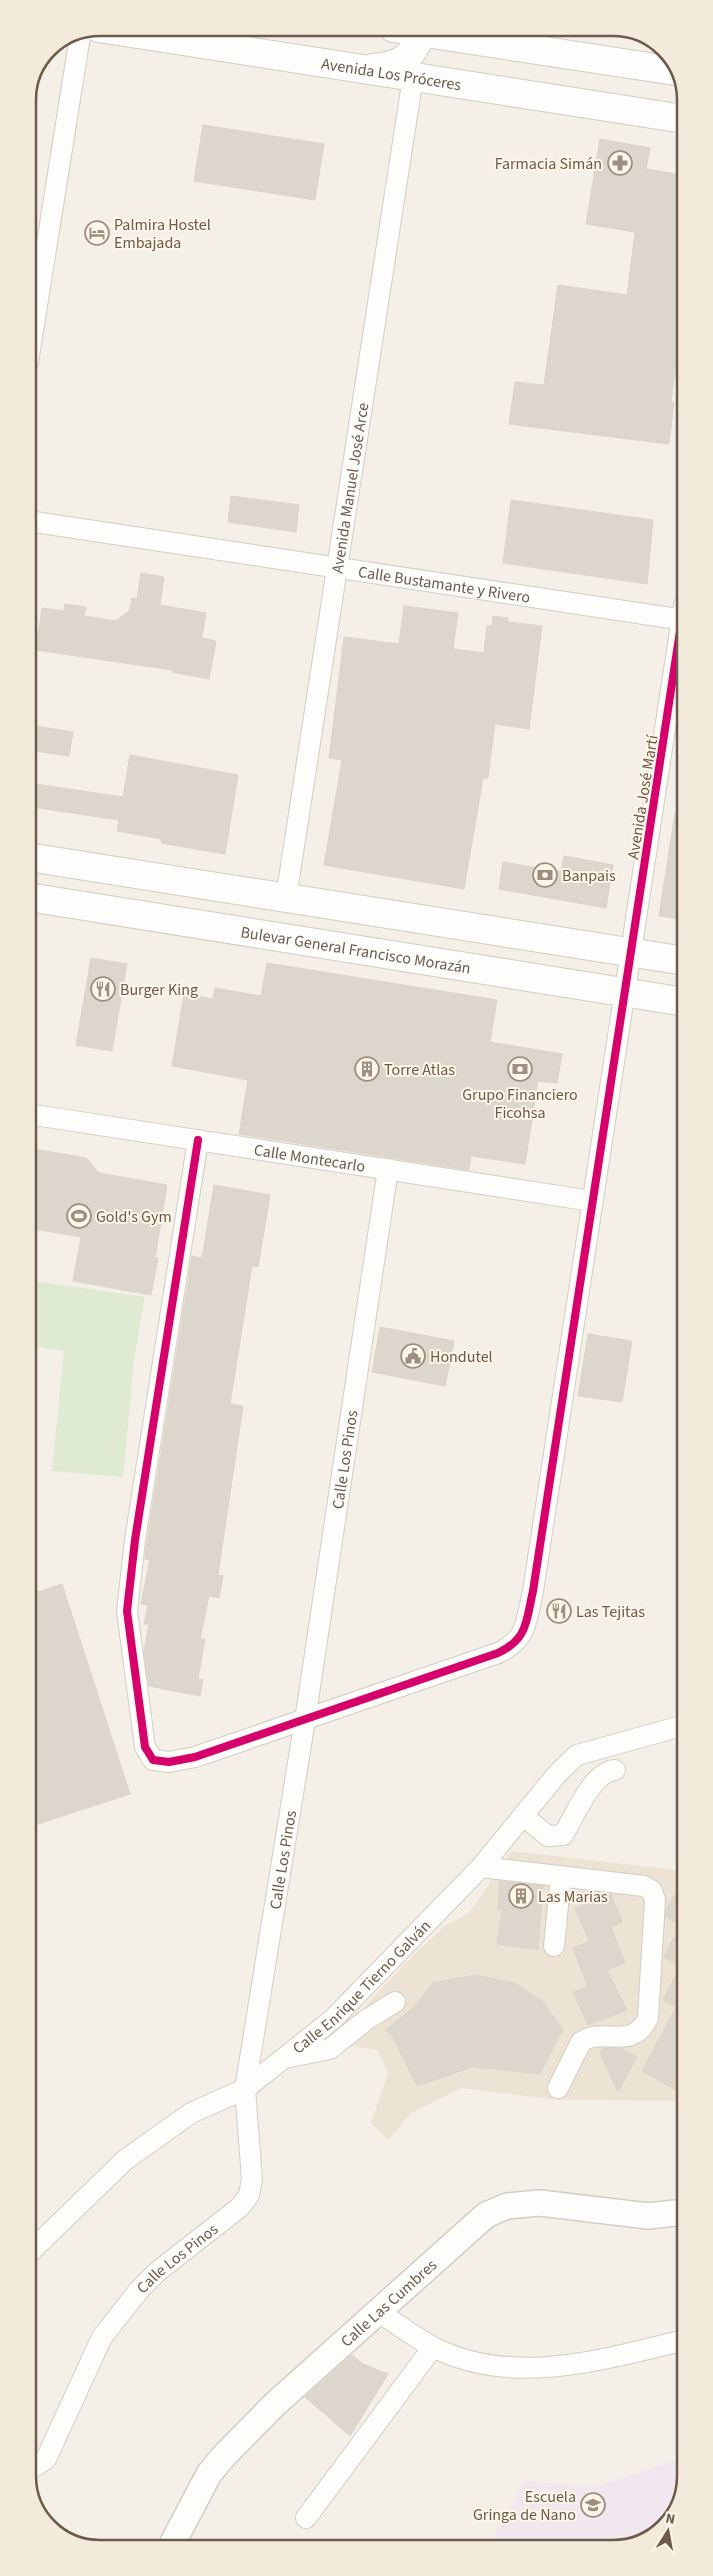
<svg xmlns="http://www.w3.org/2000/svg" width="713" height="2576" font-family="'Source Sans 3',sans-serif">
	<rect width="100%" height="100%" fill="#f4f0e7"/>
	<!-- residential -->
	<path fill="#ede3d5" d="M511 1851 685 1871V2101L560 2100 461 2088 411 2113 388 2140 371 2123 388 2073 377 2050 331 2043 412 1956 446 1925 469 1913Z"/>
	<!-- education -->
	<path fill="#f1e7ef" d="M685 2457V2476L668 2523 627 2547H485L497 2532 524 2481 595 2487Z"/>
	<!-- green -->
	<path fill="#dfead3" d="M34 1281 145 1297 134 1361 123 1477 52 1471 64 1351 28 1346V1322Z"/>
	<!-- building -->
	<path fill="#ddd6cd" stroke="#dcd4ca" d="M203 125 324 144 315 200 194 181Z
		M600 139 650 148 646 169 684 175V306L671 402H674L669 444 509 424 515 382 544 385 558 285 627 295 635 232 586 224Z
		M231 496 299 505 296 532 228 522Z
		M511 500 653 520 647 584 503 563Z
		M141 573 164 577 160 605 206 613 202 638 216 641 209 679 172 672V670L36 650 42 608 64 611 65 604 86 607 84 616 116 621 130 610 132 598 137 599Z
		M404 606 458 613 453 649 484 653 487 626H492L493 616 508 618V622L542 626 529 729 495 724 488 778H483L464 889 324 865 342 760 329 758 344 637 399 644Z
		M28 725 73 732 69 756 28 750Z
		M130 755 238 775 225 854 161 843 162 839 117 831 119 820 32 807 35 784 123 797Z
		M675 813 684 814 685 920 659 916Z
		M564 856 613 865 606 908 499 889 503 862 561 872Z
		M91 958 127 964 112 1051 76 1045Z
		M267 963 497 1000 490 1042 562 1054 557 1083 538 1081 525 1164 471 1156 469 1170 239 1134 248 1080 172 1066 184 994 213 999 215 988 261 996Z
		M28 1148 86 1158 99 1173 167 1185 155 1258H158L151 1295 73 1281 81 1237 28 1228Z
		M214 1185 270 1195 258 1267 252 1266 230 1404 243 1406 218 1575 223 1576 219 1598 209 1596 200 1639H205L198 1679 203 1680 200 1696 149 1686 144 1651 149 1624H144L148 1605 141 1604 150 1560 145 1559 147 1542 192 1256 202 1258Z
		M380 1327 454 1341 445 1386 372 1372Z
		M588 1334 632 1341 622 1402 578 1396Z
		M62 1584 130 1794 29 1827 28 1595Z
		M685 1876V2095L642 2071 676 2007 663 2000 680 1966 664 1957 680 1925 666 1917V1911Z
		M500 1881 543 1886 538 1950 497 1944 502 1910H498Z
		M611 1894 622 1922 611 1927 625 1963 607 1970 627 2010 588 2025 573 1992 588 1987 573 1948 589 1941 575 1908Z
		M475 1975 514 1983 541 2000 563 2029 540 2074 472 2067 417 2086 393 2037 385 2030 412 2009 433 1983Z
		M603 2048H620L637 2057 618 2092 600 2053Z
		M352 2355 363 2364 388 2374 350 2436 305 2397Z"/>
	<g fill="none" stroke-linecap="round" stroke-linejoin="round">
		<!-- minor casing -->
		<g stroke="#d3cdc6" stroke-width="22">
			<g id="minor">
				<path d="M28 362 80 36"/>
				<path id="s1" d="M28 521 684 620"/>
				<path id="s2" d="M286 898 413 77"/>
				<path id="s3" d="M28 1114 592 1201"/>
				<path d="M198 1140 135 1540 127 1611 145 1747 153 1760 169 1762 195 1757 498 1653C528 1639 526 1621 533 1591L684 605"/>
				<path d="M523 1816 548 1836 563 1835C574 1817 593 1771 615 1770"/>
				<path d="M481 1867 644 1886 652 1891 655 1900 648 2018C632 2052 603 2026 581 2042L558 2088"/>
				<path d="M554 1946 561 1876"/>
				<path d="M285 2058 330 2049 366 2020 395 2002"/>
				<path id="s4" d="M29 2253 125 2160 191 2113 245 2089 333 2019 481 1867 558 1773 577 1755 685 1725"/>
				<path d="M378 2312C396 2323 414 2337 433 2347 513 2388 604 2359 685 2340"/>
				<path id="s5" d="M29 2470 46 2459 102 2337 140 2289 157 2272 240 2207 249 2195 252 2179 245 2089 305 1720 388 1169"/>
				<path d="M306 2518 433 2347"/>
			</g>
		</g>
		<!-- tertiary casing -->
		<g stroke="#d3cdc6" stroke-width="28">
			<g id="tertiary">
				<path id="s6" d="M170 2548 209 2474 222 2458 274 2405 486 2215 507 2206 540 2203 648 2216 685 2212"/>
			</g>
		</g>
		<!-- secondary casing -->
		<g stroke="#d2ccc3" stroke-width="30">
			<g id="secondary">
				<path id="s7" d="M99 28 684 119"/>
				<path d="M393 28 675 71"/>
				<path d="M373 68C399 66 415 58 420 32"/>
				<path d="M28 857 685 961"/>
				<path id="s8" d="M28 897 685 1002"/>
			</g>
		</g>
		<!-- minor -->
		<use href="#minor" stroke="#fdfdfb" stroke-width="20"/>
		<!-- tertiary -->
		<use href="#tertiary" stroke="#fdfdfb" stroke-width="25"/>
		<!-- secondary -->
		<use href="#secondary" stroke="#fdfdfb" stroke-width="28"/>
		<!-- cycleway casing -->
		<g stroke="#fdf6e8" stroke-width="11">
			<path id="cycleway" d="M198 1140 135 1540 127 1611 145 1747 153 1760 169 1762 195 1757 498 1653C528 1639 526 1621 533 1591L684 605"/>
		</g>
		<!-- cycleway -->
		<use href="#cycleway" stroke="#d6006c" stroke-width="8"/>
	</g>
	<!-- icons -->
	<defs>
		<g id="pharmacy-ring" transform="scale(1.25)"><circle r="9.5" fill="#fdf6e8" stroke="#9d8e82" stroke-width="1.5"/><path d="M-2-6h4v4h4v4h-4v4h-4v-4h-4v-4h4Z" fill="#9d8e82"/></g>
		<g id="hotel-ring" transform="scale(1.25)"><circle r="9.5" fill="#fdf6e8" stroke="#9d8e82" stroke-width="1.5"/><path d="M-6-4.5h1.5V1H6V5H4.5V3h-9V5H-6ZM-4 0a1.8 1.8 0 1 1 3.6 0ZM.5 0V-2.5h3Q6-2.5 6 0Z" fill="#9d8e82"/></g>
		<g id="bank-ring" transform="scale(1.25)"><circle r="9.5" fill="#fdf6e8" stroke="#9d8e82" stroke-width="1.5"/><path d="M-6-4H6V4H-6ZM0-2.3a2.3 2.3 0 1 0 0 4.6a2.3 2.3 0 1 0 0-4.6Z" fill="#9d8e82"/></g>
		<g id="restaurant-ring" transform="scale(1.25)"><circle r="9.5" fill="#fdf6e8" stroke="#9d8e82" stroke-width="1.5"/><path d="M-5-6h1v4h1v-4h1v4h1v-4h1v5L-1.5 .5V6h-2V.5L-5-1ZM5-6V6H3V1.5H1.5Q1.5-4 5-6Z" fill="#9d8e82"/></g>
		<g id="building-ring" transform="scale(1.25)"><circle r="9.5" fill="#fdf6e8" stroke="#9d8e82" stroke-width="1.5"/><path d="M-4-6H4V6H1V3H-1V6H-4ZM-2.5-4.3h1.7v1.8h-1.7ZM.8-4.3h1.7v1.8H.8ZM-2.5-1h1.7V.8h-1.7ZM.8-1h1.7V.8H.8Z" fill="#9d8e82"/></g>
		<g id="stadium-ring" transform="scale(1.25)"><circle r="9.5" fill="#fdf6e8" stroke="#9d8e82" stroke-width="1.5"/><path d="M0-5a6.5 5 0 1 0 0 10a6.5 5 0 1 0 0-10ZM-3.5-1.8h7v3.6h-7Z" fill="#9d8e82"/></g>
		<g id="civic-ring" transform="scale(1.25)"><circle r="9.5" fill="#fdf6e8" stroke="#9d8e82" stroke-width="1.5"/><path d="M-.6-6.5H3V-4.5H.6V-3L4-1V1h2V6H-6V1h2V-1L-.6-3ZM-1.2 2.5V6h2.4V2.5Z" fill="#9d8e82"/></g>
		<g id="school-ring" transform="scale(1.25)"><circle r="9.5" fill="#fdf6e8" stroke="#9d8e82" stroke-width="1.5"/><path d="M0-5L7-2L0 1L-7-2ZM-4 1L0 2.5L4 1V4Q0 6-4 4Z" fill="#9d8e82"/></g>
	</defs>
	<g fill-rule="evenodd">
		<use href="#pharmacy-ring" x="620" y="163"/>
		<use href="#hotel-ring" x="97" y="233"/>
		<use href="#bank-ring" x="545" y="875"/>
		<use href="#restaurant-ring" x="103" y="989"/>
		<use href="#building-ring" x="367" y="1069"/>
		<use href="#bank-ring" x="520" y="1069"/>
		<use href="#stadium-ring" x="79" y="1216"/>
		<use href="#civic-ring" x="413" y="1356"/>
		<use href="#restaurant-ring" x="559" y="1611"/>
		<use href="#building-ring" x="521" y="1896"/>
		<use href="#school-ring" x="593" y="2505"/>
	</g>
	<g text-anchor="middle" stroke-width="4" stroke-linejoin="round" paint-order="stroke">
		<!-- street labels -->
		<g font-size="16" fill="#6e5a4b" stroke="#fdf6e8">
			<text dy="6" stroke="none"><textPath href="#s7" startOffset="296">Avenida Los Próceres</textPath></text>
			<text dy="6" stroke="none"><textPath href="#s2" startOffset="415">Avenida Manuel José Arce</textPath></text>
			<text dy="6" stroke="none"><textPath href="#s1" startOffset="421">Calle Bustamante y Rivero</textPath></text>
			<text transform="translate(642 797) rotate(-81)" y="6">Avenida José Martí</text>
			<text dy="6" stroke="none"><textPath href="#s8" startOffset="332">Bulevar General Francisco Morazán</textPath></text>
			<text dy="6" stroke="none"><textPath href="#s3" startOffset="285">Calle Montecarlo</textPath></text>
			<text dy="6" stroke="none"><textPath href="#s5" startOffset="1104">Calle Los Pinos</textPath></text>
			<text dy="6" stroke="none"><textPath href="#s5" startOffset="699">Calle Los Pinos</textPath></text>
			<text dy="6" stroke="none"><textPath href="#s4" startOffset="429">Calle Enrique Tierno Galván</textPath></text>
			<text dy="6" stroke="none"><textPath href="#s5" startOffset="264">Calle Los Pinos</textPath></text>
			<text dy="6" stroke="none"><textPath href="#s6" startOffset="332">Calle Las Cumbres</textPath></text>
		</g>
		<!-- poi labels -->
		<g font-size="16" fill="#6e5a4b" stroke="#fdf6e8" text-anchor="start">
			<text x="602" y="169" text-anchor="end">Farmacia Simán</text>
			<text x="114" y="230">Palmira Hostel<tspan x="114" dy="18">Embajada</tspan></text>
			<text x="562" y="881">Banpais</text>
			<text x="120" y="995">Burger King</text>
			<text x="384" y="1075">Torre Atlas</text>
			<text x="520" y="1100" text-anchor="middle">Grupo Financiero<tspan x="520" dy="18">Ficohsa</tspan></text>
			<text x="96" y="1222">Gold's Gym</text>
			<text x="430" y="1362">Hondutel</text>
			<text x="576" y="1617">Las Tejitas</text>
			<text x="538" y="1902">Las Marias</text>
			<text x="576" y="2502" text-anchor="end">Escuela<tspan x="576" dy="18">Gringa de Nano</tspan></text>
		</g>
	</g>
	<!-- crop -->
	<path d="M0 0H713V2576H0ZM100 36H613A64 64 0 0 1 677 100V2476A64 64 0 0 1 613 2540H100A64 64 0 0 1 36 2476V100A64 64 0 0 1 100 36Z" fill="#f2eadb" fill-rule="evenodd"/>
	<path fill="none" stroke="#6e5a4b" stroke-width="2.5" d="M100 36H613A64 64 0 0 1 677 100V2476A64 64 0 0 1 613 2540H100A64 64 0 0 1 36 2476V100A64 64 0 0 1 100 36Z"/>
	<!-- north arrow -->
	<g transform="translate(668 2531) rotate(11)" stroke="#fdf6e8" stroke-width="4" paint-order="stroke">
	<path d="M0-4L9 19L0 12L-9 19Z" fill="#6e5a4b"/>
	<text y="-8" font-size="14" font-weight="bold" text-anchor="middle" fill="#6e5a4b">N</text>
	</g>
</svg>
